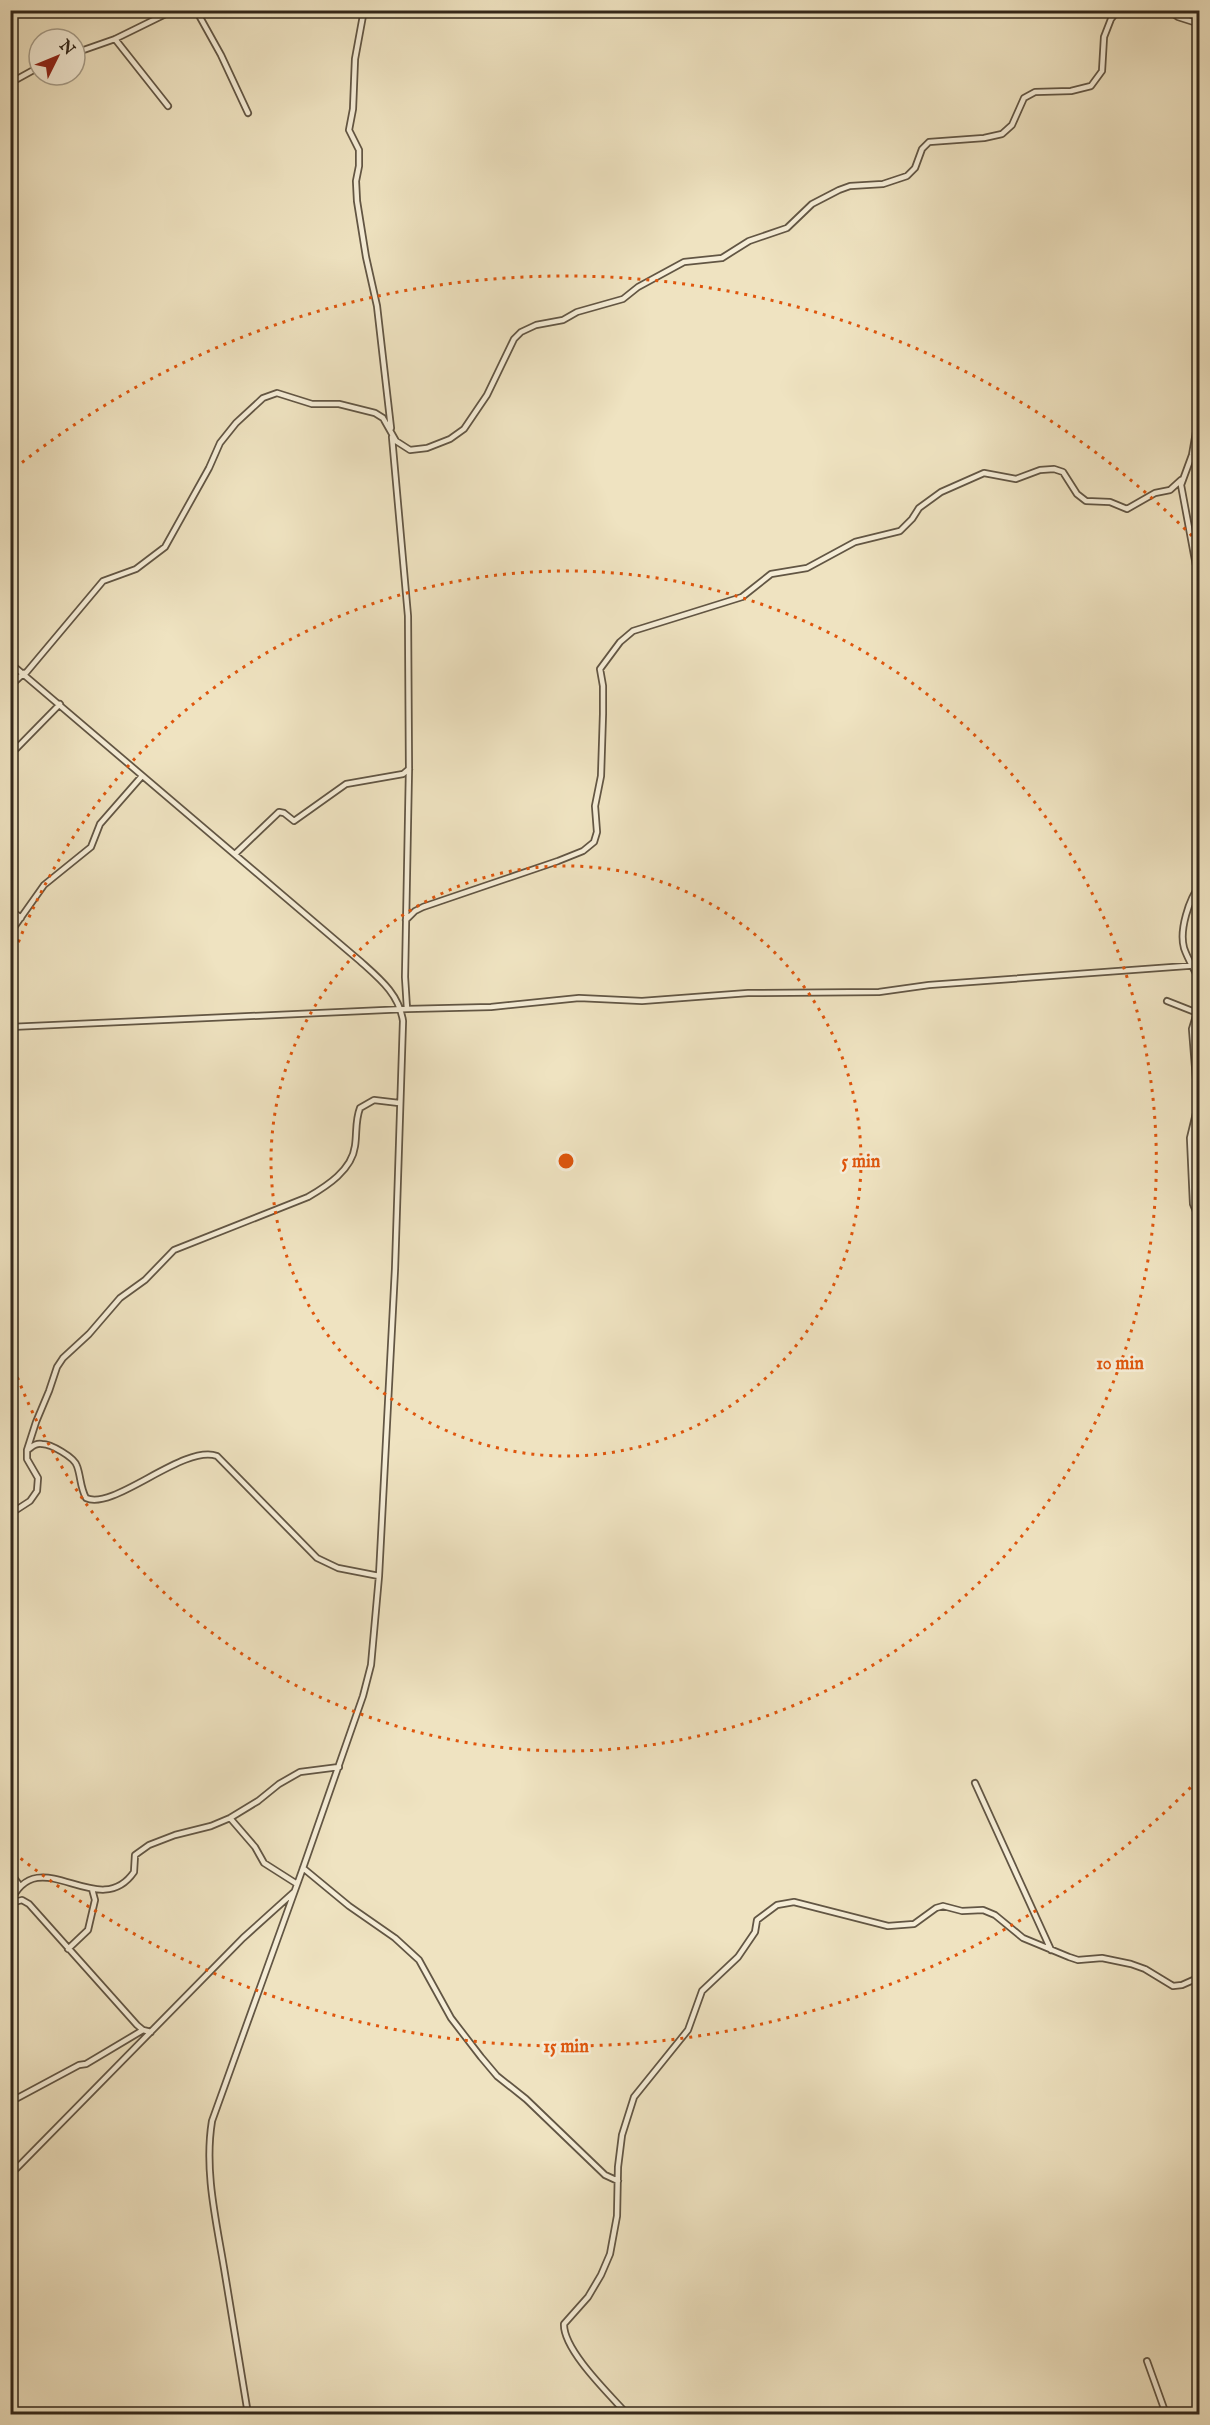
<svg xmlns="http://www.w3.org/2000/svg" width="1210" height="2425" font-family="'IM FELL English',serif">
	<rect width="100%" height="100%" fill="#efe3c1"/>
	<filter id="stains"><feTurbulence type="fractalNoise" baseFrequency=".00333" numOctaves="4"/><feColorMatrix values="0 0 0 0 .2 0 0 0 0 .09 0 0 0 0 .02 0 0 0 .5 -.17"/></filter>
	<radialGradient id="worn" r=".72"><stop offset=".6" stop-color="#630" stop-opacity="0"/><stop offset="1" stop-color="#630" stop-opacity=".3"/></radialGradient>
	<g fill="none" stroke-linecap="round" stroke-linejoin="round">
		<!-- minor casing -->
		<g stroke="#625644" stroke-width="8">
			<path id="minor" d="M196 10 221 55 248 113
				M364 10 355 59 353 109 349 130 359 150V166L356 181 357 201 366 257 377 306 391 428
				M1168 10 1178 17 1200 24
				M115 39 168 106
				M75 53 115 39 174 10
				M10 83 39 67
				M1200 409 1192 455 1181 485 1200 587
				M392 437 408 616 409 769 405 977 407 1009
				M10 663 360 961C380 979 399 994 403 1021L395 1269 379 1576 371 1665 363 1696 303 1868 212 2121C204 2170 216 2220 224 2268 232 2317 240 2366 248 2414
				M25 674 103 581 136 569 165 547 209 468 220 443 236 423 263 398 277 393 312 404H339L375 413 383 418 396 441 410 450 427 448 450 439 464 429 487 395 514 339 521 332 536 325 563 320 577 312 623 299 638 287 684 262 722 258 749 241 787 228 812 204 839 190 850 186 883 184 907 176 915 168 922 149 929 142 984 138 1002 134 1012 125 1024 98 1035 92 1071 91 1091 86 1102 71 1104 37 1111 19 1118 10
				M10 686 24 673
				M10 755 60 704
				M235 854 279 812 284 813 294 821 346 784 403 774 409 769
				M1200 885C1189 899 1179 930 1184 948 1188 960 1195 970 1200 982
				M10 909 21 918
				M406 920 415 911 423 907 558 861 583 851 594 842 597 832 595 806 601 776 603 714V686L600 669 620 642 633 631 742 597 771 574 807 568 855 542 900 531 912 519 919 508 941 492 984 473 1016 479 1040 470 1054 469 1063 472 1077 494 1086 501 1110 502 1127 509 1155 493 1170 490 1181 480
				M10 933 44 885 91 847 100 824 142 776
				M1167 1001 1200 1014
				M1200 1003 1192 1029 1198 1105 1190 1138 1193 1204 1200 1221
				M10 1027 407 1009 491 1007 579 998 642 1001 748 993 879 992 929 985 1200 965
				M29 1449C33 1446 36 1443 42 1444 51 1444 74 1457 77 1466 81 1477 80 1487 86 1498 114 1511 183 1444 217 1456L317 1558 338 1568 379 1576
				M10 1514 30 1501 37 1491 38 1478 27 1459V1450L36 1422 49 1391 57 1367 63 1358 89 1334 120 1298 145 1280 174 1250 308 1197C327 1186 352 1170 355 1146 357 1133 355 1121 360 1108L374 1100 399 1103
				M975 1783 1051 1950
				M230 1818 255 1847 264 1863 297 1884
				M303 1868 349 1906 395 1938 419 1960 451 2018 481 2057 497 2076 526 2099 605 2175 618 2181
				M10 1872 20 1886
				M10 1903C38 1838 98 1924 134 1872L135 1855 149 1845 175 1835 211 1826 230 1818 258 1801 279 1784 300 1772 339 1767
				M11 1903 22 1900 29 1904 137 2025 143 2030 151 2032
				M68 1949 88 1930 95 1900 92 1889
				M10 2102 79 2065 86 2064 143 2030
				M10 2175 243 1938 294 1892
				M1147 2361 1166 2414
				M627 2414C610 2395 563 2350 564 2324L588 2297 601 2275 610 2254 617 2216 618 2167 622 2135 634 2097 688 2030 702 1991 738 1957 755 1932 757 1920 777 1905 794 1902 888 1926 914 1924 936 1908 943 1906 962 1911 983 1910 995 1915 1023 1938 1069 1957 1078 1960 1102 1958 1131 1964 1145 1969 1173 1986 1182 1985 1200 1977"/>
		</g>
		<!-- minor -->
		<use href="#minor" stroke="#f5edd7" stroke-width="4.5"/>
	</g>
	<!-- distance rings -->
	<g fill="none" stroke="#df560d" stroke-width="3" stroke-dasharray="3 6">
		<circle cx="566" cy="1161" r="295"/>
		<path d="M12 959A590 590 0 1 1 12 1363"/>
		<path d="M1197 1781A885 885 0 0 1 15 1854M15 468A885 885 0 0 1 1197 541"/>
	</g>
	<circle cx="566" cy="1161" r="9" fill="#df560d" stroke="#f5edd7" stroke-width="3"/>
	<g font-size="18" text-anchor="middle" font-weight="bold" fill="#df560d" stroke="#f5edd7" stroke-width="5" stroke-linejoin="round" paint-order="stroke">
		<text x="861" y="1167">5 min</text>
		<text x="1120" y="1369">10 min</text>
		<text x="566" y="2052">15 min</text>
	</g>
	<!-- margin -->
	<rect width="1210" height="2425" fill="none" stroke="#efe3c1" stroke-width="36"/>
	<rect x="12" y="12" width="1186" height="2401" fill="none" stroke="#33271a" stroke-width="3"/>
	<rect x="18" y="18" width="1174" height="2389" fill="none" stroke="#33271a" stroke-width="1.5"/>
	<!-- north arrow -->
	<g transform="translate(57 57) rotate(47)"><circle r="28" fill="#f5edd7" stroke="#a79e8b" stroke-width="1.5"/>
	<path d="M0-4.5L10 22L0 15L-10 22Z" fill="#8f2418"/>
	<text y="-9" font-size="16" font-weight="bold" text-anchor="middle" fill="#33271a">N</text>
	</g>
	<rect width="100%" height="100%" filter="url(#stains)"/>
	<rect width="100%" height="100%" fill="url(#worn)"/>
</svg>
